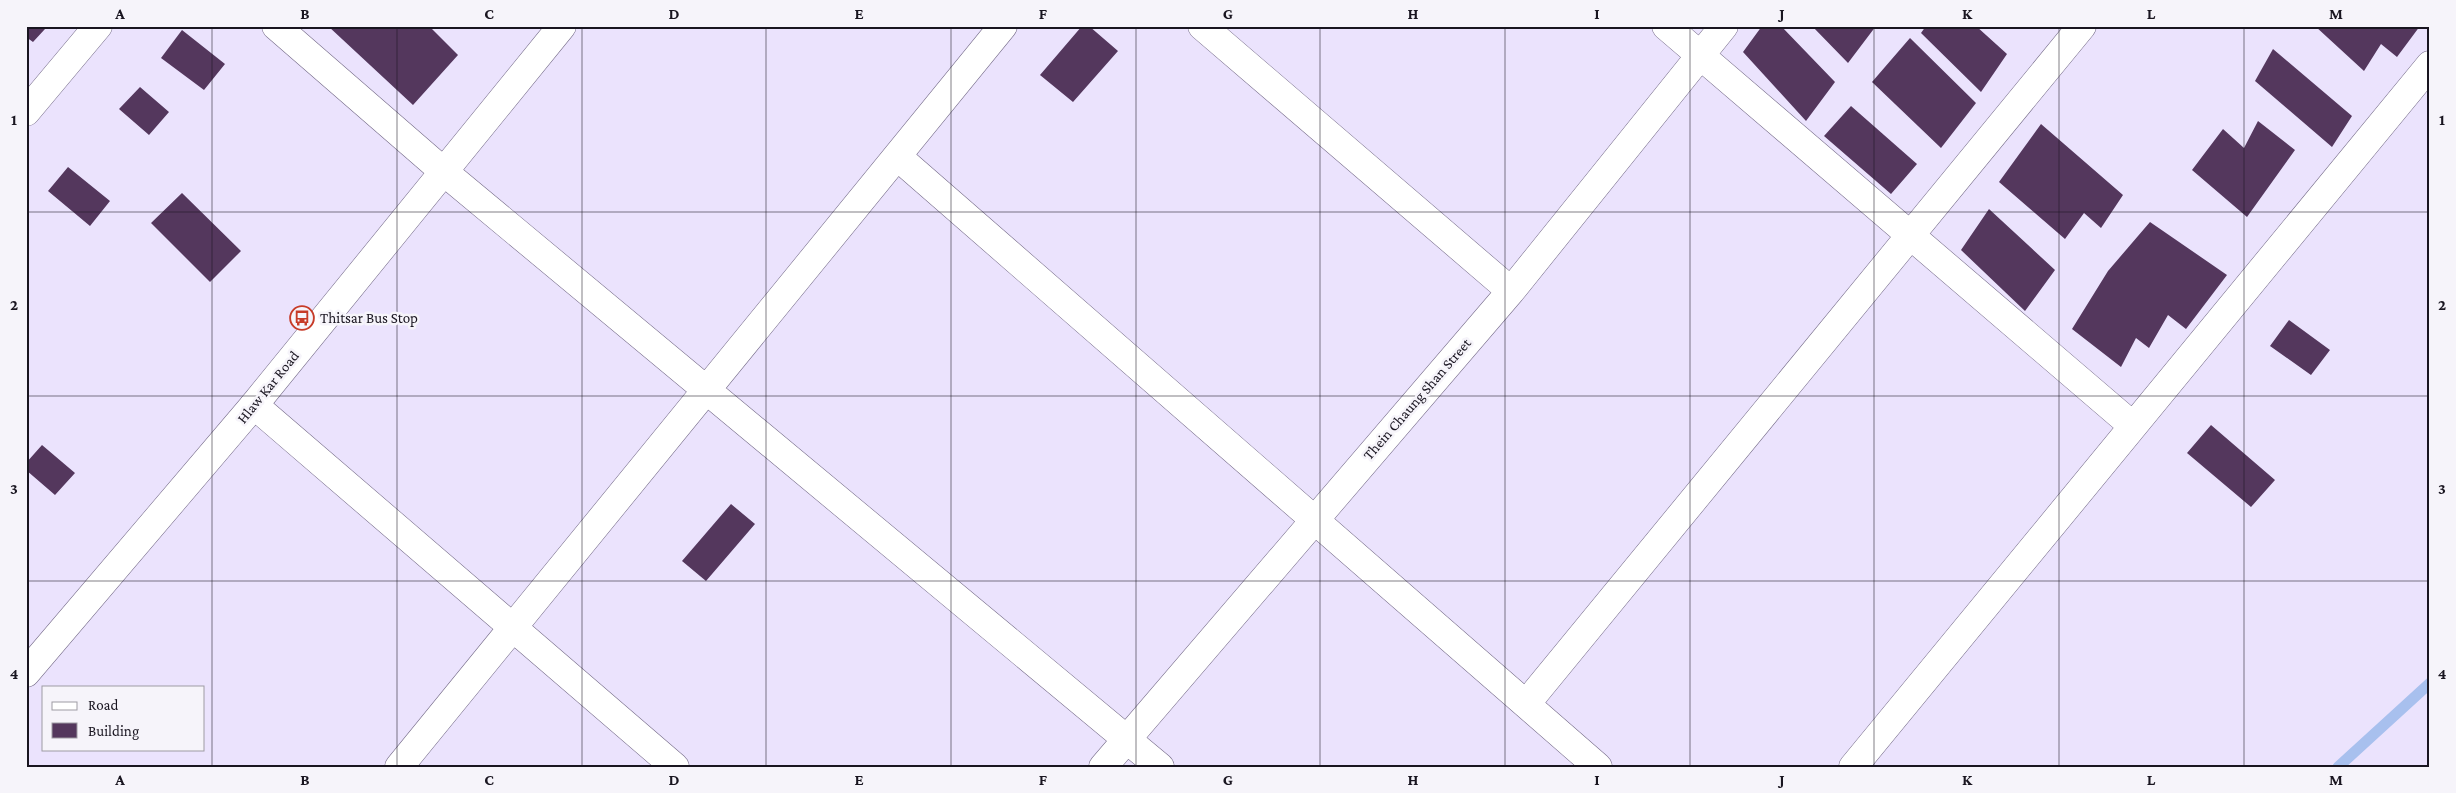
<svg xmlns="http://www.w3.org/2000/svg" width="2456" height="793" font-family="'Crimson Pro',serif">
	<rect width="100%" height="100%" fill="#ebe3fd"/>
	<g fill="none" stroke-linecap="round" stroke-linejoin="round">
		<!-- stream -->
		<path stroke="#a8c0ee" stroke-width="11" d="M2338 767 2430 683"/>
	</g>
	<!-- building -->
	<path fill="#54375d" d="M26 26H43L45 29 33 42 26 37Z
		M328 26H429L458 55 413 105Z
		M1082 26H1089L1118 51 1073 102 1040 75Z
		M1762 26H1781L1835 82 1806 121 1743 52Z
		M1812 26H1876L1848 63Z
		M1926 26H1976L2007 54 1981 92 1921 33Z
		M2315 26H2420L2397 57 2381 44 2364 71Z
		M182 30 225 64 204 90 161 58Z
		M1910 38 1976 103 1941 148 1872 82Z
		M2273 49 2352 116 2332 147 2255 81Z
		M140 87 169 112 149 135 119 109Z
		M1851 106 1917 164 1891 194 1824 136Z
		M2258 121 2295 150 2247 217 2192 170 2223 129 2244 148Z
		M2041 124 2123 195 2101 228 2084 213 2065 239 1999 182Z
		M68 167 110 201 90 226 48 191Z
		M182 193 241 251 210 282 151 223Z
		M1989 209 2055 270 2025 311 1961 250Z
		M2150 222 2227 275 2186 329 2168 315 2149 348 2136 338 2121 367 2072 329 2108 271Z
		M2289 320 2330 350 2311 375 2270 346Z
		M2211 425 2275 480 2251 507 2187 453Z
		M42 445 75 473 55 495 26 470V463Z
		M731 504 755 524 706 581 682 561Z"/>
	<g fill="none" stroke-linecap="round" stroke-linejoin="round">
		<!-- street casing -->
		<g stroke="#746a87" stroke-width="29">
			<path id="street" d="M276 26 443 171 1160 767
				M1202 26 1511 291
				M1666 26 2133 426
				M26 112 98 26
				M898 157 1598 767
				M254 405 675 767
				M1526 704 2082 26
				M399 767 1003 26
				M1103 767 1511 291 1724 26
				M1853 767 2430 65"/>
		</g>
		<!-- secondary casing -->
		<g stroke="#746a87" stroke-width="29">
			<path id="secondary" d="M26 673 254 405 562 26"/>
		</g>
		<!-- street -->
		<use href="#street" stroke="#fff" stroke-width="28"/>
		<!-- secondary -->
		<use href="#secondary" stroke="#fff" stroke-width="28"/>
	</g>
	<!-- grid -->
	<path fill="none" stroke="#191520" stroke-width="1" stroke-opacity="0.55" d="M212 26V767M397 26V767M582 26V767M766 26V767M951 26V767M1136 26V767M1320 26V767M1505 26V767M1690 26V767M1874 26V767M2059 26V767M2244 26V767M26 212H2430M26 396H2430M26 581H2430"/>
	<!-- icons -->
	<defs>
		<g id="bus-ring" transform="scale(1.25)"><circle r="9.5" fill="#f6f4fa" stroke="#c73b28" stroke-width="1.5"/><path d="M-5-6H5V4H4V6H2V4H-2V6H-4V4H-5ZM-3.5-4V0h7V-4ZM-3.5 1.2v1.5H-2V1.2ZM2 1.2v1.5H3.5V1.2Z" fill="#c73b28"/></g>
	</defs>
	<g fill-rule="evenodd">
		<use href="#bus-ring" x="302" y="318"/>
	</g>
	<g text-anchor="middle" stroke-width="5" stroke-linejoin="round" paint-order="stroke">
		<!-- poi labels -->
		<g font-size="15" fill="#191520" stroke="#f6f4fa" text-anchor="start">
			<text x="320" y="323">Thitsar Bus Stop</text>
		</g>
		<!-- street labels -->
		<g font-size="15" fill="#191520" stroke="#f6f4fa">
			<text transform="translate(268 387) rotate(-51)" y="5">Hlaw Kar Road</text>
			<text transform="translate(1417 399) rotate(-49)" y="5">Thein Chaung Shan Street</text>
		</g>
	</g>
	<!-- border -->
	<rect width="2456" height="793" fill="none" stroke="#f6f4fa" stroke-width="55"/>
	<!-- legend -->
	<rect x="42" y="686" width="162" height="65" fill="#f6f4fa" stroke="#9e9ba3"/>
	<rect x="52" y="702" width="25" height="8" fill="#ffffff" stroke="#9e9ba3"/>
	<text x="88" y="710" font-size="15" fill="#191520">Road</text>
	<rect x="52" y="723" width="25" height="15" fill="#54375d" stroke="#9e9ba3"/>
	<text x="88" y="736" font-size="15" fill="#191520">Building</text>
	<rect x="28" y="28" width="2400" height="738" fill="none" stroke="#191520" stroke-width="2"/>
	<g font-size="16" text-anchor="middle" font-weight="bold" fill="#191520">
		<text x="120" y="19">A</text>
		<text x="305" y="19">B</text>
		<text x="489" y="19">C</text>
		<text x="674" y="19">D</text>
		<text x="859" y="19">E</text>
		<text x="1043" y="19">F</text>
		<text x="1228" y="19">G</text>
		<text x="1413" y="19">H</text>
		<text x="1597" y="19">I</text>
		<text x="1782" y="19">J</text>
		<text x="1967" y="19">K</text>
		<text x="2151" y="19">L</text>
		<text x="2336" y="19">M</text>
		<text x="14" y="125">1</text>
		<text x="2442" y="125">1</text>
		<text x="14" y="310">2</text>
		<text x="2442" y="310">2</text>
		<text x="14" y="494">3</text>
		<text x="2442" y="494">3</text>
		<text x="14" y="679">4</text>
		<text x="2442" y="679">4</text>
		<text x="120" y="785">A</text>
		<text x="305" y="785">B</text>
		<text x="489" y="785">C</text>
		<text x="674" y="785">D</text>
		<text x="859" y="785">E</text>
		<text x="1043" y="785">F</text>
		<text x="1228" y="785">G</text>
		<text x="1413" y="785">H</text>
		<text x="1597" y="785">I</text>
		<text x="1782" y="785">J</text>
		<text x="1967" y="785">K</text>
		<text x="2151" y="785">L</text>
		<text x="2336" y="785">M</text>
	</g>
</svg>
